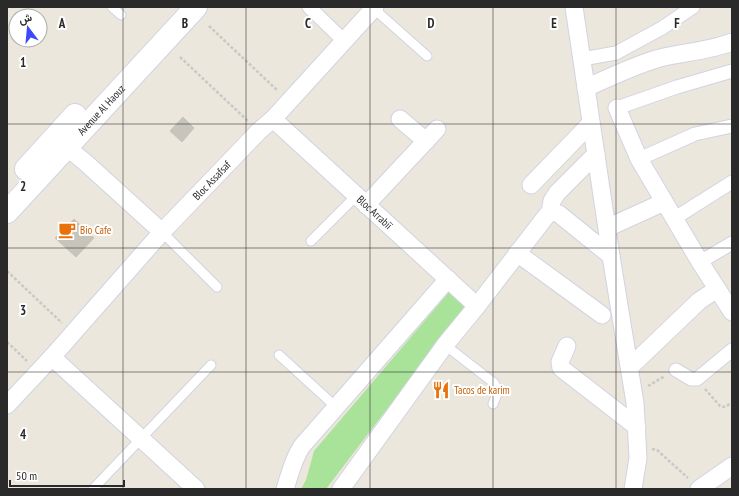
<svg xmlns="http://www.w3.org/2000/svg" width="739" height="496" font-family="'PT Sans Narrow',Vazirmatn,sans-serif">
	<rect width="100%" height="100%" fill="#ece7dc"/>
	<!-- green -->
	<path fill="#a9e399" d="M456 284 471 299 326 489H301L306 480 314 451Z"/>
	<!-- building -->
	<path fill="#c7c5bb" stroke="#c8c4b6" d="M183 117 194 128 182 142 170 131Z
		M74 219 94 238 76 257 55 238Z"/>
	<g fill="none" stroke-linecap="round" stroke-linejoin="round">
		<!-- service casing -->
		<g stroke="#d2d3e3" stroke-width="11">
			<path id="service" d="M112 7 121 15
				M373 8 427 56
				M162 232 217 287
				M311 241 356 196
				M445 345 494 383 498 391 493 404
				M279 355 336 407
				M93 489 211 365"/>
		</g>
		<!-- pedestrian casing -->
		<g stroke="#d2d3e3" stroke-width="15">
			<path id="pedestrian" d="M309 7 344 41
				M582 59 616 53 662 28 693 7
				M617 108 677 87 732 71
				M639 159 695 134 732 126
				M675 218 732 182
				M700 262 732 243
				M676 370 691 379H697L732 350"/>
		</g>
		<!-- minor casing -->
		<g stroke="#d2d3e3" stroke-width="19">
			<g id="minor">
				<path d="M574 7 611 256 635 403 638 458 633 489"/>
				<path d="M586 88C610 77 635 65 660 58 684 52 709 51 732 42"/>
				<path d="M617 108 639 159 700 262 732 312"/>
				<path id="s1" d="M273 119 477 306"/>
				<path d="M400 119 426 141"/>
				<path d="M58 140 86 163 162 232"/>
				<path d="M531 185 591 123"/>
				<path d="M366 205 437 129"/>
				<path d="M550 213 552 201 557 193 596 154"/>
				<path d="M607 228 664 202"/>
				<path d="M517 253 602 315"/>
				<path d="M567 346 560 362 561 368 637 427"/>
				<path d="M52 357 196 489"/>
				<path d="M630 367 699 301 717 289"/>
				<path id="s2" d="M7 405 52 357 162 232 259 131 273 119 375 7"/>
				<path d="M285 489C290 474 293 459 302 446L448 279"/>
				<path d="M341 489 445 345 477 306 547 215 553 212 559 214 611 256"/>
				<path d="M699 489 732 466"/>
			</g>
		</g>
		<!-- secondary casing -->
		<g stroke="#d2d3e3" stroke-width="24">
			<g id="secondary">
				<path d="M26 169 75 115"/>
				<path id="s3" d="M7 212 196 7"/>
			</g>
		</g>
		<!-- path -->
		<path stroke="#c8c8c8" stroke-width="2.5" stroke-dasharray="3 2" stroke-linecap="butt" d="M209 26 278 91
			M180 57 248 121
			M7 271 62 323
			M7 342 27 361
			M648 386 665 376
			M705 389 720 406 724 407 732 403
			M652 449 657 450 688 478"/>
		<!-- service -->
		<use href="#service" stroke="#fff" stroke-width="9"/>
		<!-- pedestrian -->
		<use href="#pedestrian" stroke="#fff" stroke-width="13"/>
		<!-- minor -->
		<use href="#minor" stroke="#fff" stroke-width="17"/>
		<!-- secondary -->
		<use href="#secondary" stroke="#fff" stroke-width="22"/>
	</g>
	<!-- grid -->
	<path fill="none" stroke="#2a2a2a" stroke-width="1" stroke-opacity="0.55" d="M123 7V489M246 7V489M370 7V489M493 7V489M616 7V489M7 124H732M7 248H732M7 372H732"/>
	<!-- icons -->
	<defs>
		<g id="cafe-bare" transform="scale(1.38)"><path d="M-5.5-4.5H6V0H3Q3 3.5 0 3.5H-2.5Q-5.5 3.5-5.5 0ZM3-3.2v2h1.7v-2ZM-6 4.5H4V6H-6Z" fill="#e8710a" stroke="#fff" stroke-width="2.5" paint-order="stroke"/></g>
		<g id="restaurant-bare" transform="scale(1.38)"><path d="M-5-6h1v4h1v-4h1v4h1v-4h1v5L-1.5 .5V6h-2V.5L-5-1ZM5-6V6H3V1.5H1.5Q1.5-4 5-6Z" fill="#e8710a" stroke="#fff" stroke-width="2.5" paint-order="stroke"/></g>
	</defs>
	<g fill-rule="evenodd">
		<use href="#cafe-bare" x="67" y="230"/>
		<use href="#restaurant-bare" x="441" y="390"/>
	</g>
	<g text-anchor="middle" stroke-width="4" stroke-linejoin="round" paint-order="stroke">
		<!-- street labels -->
		<g font-size="11" fill="#2a2a2a" stroke="#fff">
			<text dy="4" stroke="none"><textPath href="#s3" startOffset="139">Avenue Al Haouz</textPath></text>
			<text dy="4" stroke="none"><textPath href="#s2" startOffset="304">Bloc Assafsaf</textPath></text>
			<text dy="4" stroke="none"><textPath href="#s1" startOffset="138">Bloc Arrabiï</textPath></text>
		</g>
		<!-- food labels -->
		<g font-size="11" fill="#c56008" stroke="#fff" text-anchor="start">
			<text x="80" y="234">Bio Cafe</text>
			<text x="454" y="394">Tacos de karim</text>
		</g>
	</g>
	<g font-size="13" text-anchor="middle" font-weight="bold" fill="#2a2a2a" stroke="#fff" stroke-width="4" stroke-linejoin="round" paint-order="stroke">
		<text x="62" y="28">A</text>
		<text x="185" y="28">B</text>
		<text x="308" y="28">C</text>
		<text x="431" y="28">D</text>
		<text x="554" y="28">E</text>
		<text x="677" y="28">F</text>
		<text x="23" y="67">1</text>
		<text x="23" y="191">2</text>
		<text x="23" y="315">3</text>
		<text x="23" y="439">4</text>
	</g>
	<!-- border -->
	<rect width="739" height="496" fill="none" stroke="#2a2a2a" stroke-width="16"/>
	<!-- north arrow -->
	<g transform="translate(28 28) rotate(344)"><circle r="19" fill="#ffffff" stroke="#aaaaaa"/>
	<path d="M0-3L7 15L0 10L-7 15Z" fill="#3c49fa"/>
	<text y="-6" font-size="11" font-weight="bold" text-anchor="middle" fill="#2a2a2a">ش</text>
	</g>
	<!-- scale -->
	<path d="M10 480v6h114v-6" fill="none" stroke="#2a2a2a" stroke-width="2"/>
	<text x="16" y="480" font-size="12" fill="#2a2a2a" stroke="#ffffff" stroke-width="3" paint-order="stroke">50 m</text>
</svg>
